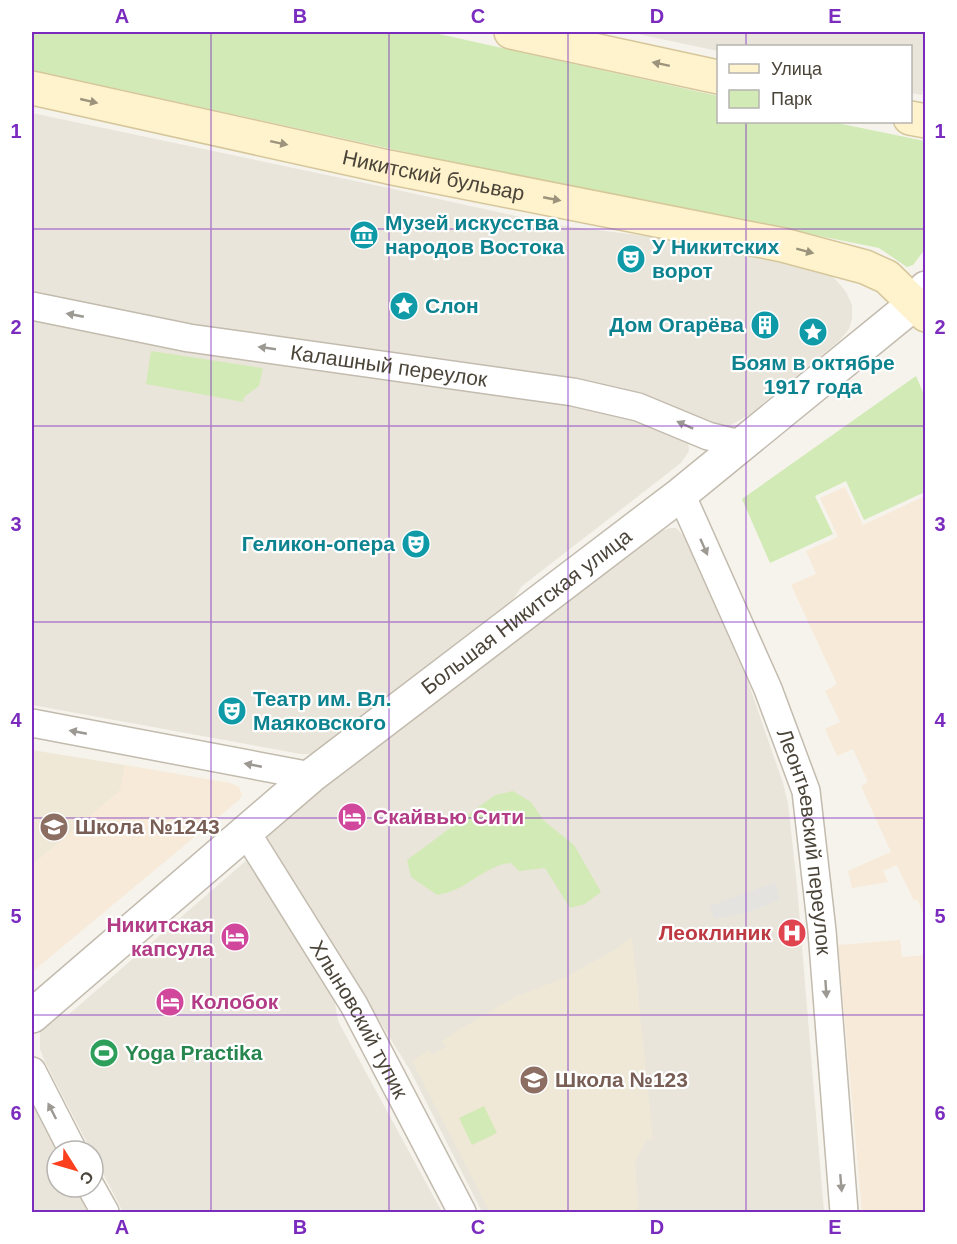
<svg xmlns="http://www.w3.org/2000/svg" width="957" height="1244" font-family="Helvetica,sans-serif">
	<rect width="100%" height="100%" fill="#f6f3ec"/>
	<!-- residential -->
	<path fill="#eae5da" d="M628 32H925V79L922 95 911 93 910 46H718V51Z
		M32 113 384 187 557 225 670 239 779 255 826 271 837 281 846 292 852 305V319L849 329 839 341 749 415 729 426 722 427 32 295Z
		M32 318 574 400 622 413 688 440 689 451 681 463 522 586 510 604 311 754H301L32 705Z
		M670 528H676L683 535 746 676 783 783 788 803 797 886 824 1212H482L410 1070 268 843 267 834 344 771 656 533Z
		M248 859 333 991 338 1021 442 1212H123L45 1062 40 1049V1032L57 1015H68Z
		M32 1099 59 1151H57V1187H77L91 1212H32Z"/>
	<!-- commercial -->
	<path fill="#f7ead8" d="M845 487 863 525 925 496V918L917 899 914 901 897 865 883 871 888 882 852 888 848 871 891 852 861 786 868 782 853 749 837 756 825 729 840 722 825 691 837 684 791 585 816 574 806 551 838 537 820 498Z
		M125 765 230 783 239 787 242 795 239 800 32 972V865L119 790Z
		M900 940 902 957 925 955V1212H862L838 945Z"/>
	<!-- education -->
	<path fill="#efe8d6" d="M32 750 125 765 120 790 32 865Z
		M632 937 653 1139H647L635 1161 638 1212H490L412 1061 429 1050 432 1055 446 1047 442 1041 462 1028 515 997 566 977 616 949Z"/>
	<!-- green -->
	<path fill="#d2eab5" d="M32 32H430L718 96V122H832L925 141V249L913 265 907 267 879 248 451 162 32 70Z
		M151 351 263 368 259 386 244 397 243 402 146 384Z
		M916 376 925 397V492L864 520 846 481 815 496 833 534 770 563 742 499Z
		M513 791 531 802 543 820 574 845 601 892 585 904 570 908 545 868 519 871 511 863C484 865 466 892 437 895L411 877 407 860 495 795Z
		M484 1106 497 1133 472 1145 459 1118Z"/>
	<!-- parking -->
	<path fill="#e5e3e0" d="M776 882 779 900 746 913 714 919 710 906Z"/>
	<g fill="none" stroke-linecap="round" stroke-linejoin="round">
		<!-- minor casing -->
		<g stroke="#c2bbae" stroke-width="30">
			<g id="minor">
				<path id="s1" d="M32 306 189 338 573 392 638 407 708 436 740 444"/>
				<path id="s2" d="M681 494 768 689 806 791 822 931 844 1212"/>
				<path d="M32 723 311 776"/>
				<path id="s3" d="M246 832 354 1005 462 1212"/>
				<path d="M32 1071 73 1151"/>
				<path d="M91 1187 105 1212"/>
			</g>
		</g>
		<!-- tertiary casing -->
		<g stroke="#c2bbae" stroke-width="36">
			<g id="tertiary">
				<path id="s4" d="M32 1016 311 776 681 494 915 303 926 288"/>
			</g>
		</g>
		<!-- secondary casing -->
		<g stroke="#d6c79b" stroke-width="36">
			<g id="secondary">
				<path d="M511 32 718 77"/>
				<path id="s5" d="M32 88 388 167 783 245 865 267 887 277 926 315"/>
				<path d="M910 118 926 121"/>
			</g>
		</g>
		<!-- minor -->
		<use href="#minor" stroke="#fff" stroke-width="27"/>
		<!-- tertiary -->
		<use href="#tertiary" stroke="#fff" stroke-width="33"/>
		<!-- secondary -->
		<use href="#secondary" stroke="#fff3cd" stroke-width="33"/>
	</g>
	<!-- one-way arrows -->
	<defs><path id="oneway-solid" d="M-6-.8H1V-3.2L6.5 0L1 3.2V.8H-6Z" transform="scale(1.5)"/></defs>
	<g fill="#9c937c">
		<use href="#oneway-solid" transform="translate(661 64) rotate(-168)"/>
		<use href="#oneway-solid" transform="translate(89 101) rotate(13)"/>
		<use href="#oneway-solid" transform="translate(279 143) rotate(12)"/>
		<use href="#oneway-solid" transform="translate(552 199) rotate(11)"/>
		<use href="#oneway-solid" transform="translate(805 251) rotate(15)"/>
	</g>
	<g fill="#9c9892">
		<use href="#oneway-solid" transform="translate(75 315) rotate(-169)"/>
		<use href="#oneway-solid" transform="translate(267 348) rotate(-172)"/>
		<use href="#oneway-solid" transform="translate(685 425) rotate(-156)"/>
		<use href="#oneway-solid" transform="translate(704 547) rotate(66)"/>
		<use href="#oneway-solid" transform="translate(78 732) rotate(-169)"/>
		<use href="#oneway-solid" transform="translate(253 765) rotate(-169)"/>
		<use href="#oneway-solid" transform="translate(826 989) rotate(86)"/>
		<use href="#oneway-solid" transform="translate(52 1111) rotate(-117)"/>
		<use href="#oneway-solid" transform="translate(841 1183) rotate(85)"/>
	</g>
	<!-- grid -->
	<path fill="none" stroke="#7b2cbf" stroke-width="1.5" stroke-opacity="0.55" d="M211 32V1212M389 32V1212M568 32V1212M746 32V46M746 122V1212M32 229H926M32 426H926M32 622H926M32 818H926M32 1015H926"/>
	<!-- icons -->
	<defs>
		<g id="museum-disc" transform="scale(1.5)"><circle r="9.5" fill="#0f9aa8" stroke="#fff"/><path d="M0-6L6-3V-2H-6V-3ZM-5-1h2V3h-2ZM-1-1h2V3h-2ZM3-1h2V3H3ZM-6 4H6V6H-6Z" fill="#fff"/></g>
		<g id="theatre-disc" transform="scale(1.5)"><circle r="9.5" fill="#0f9aa8" stroke="#fff"/><path d="M-5-5.5Q0-4 5-5.5V0Q5 5 0 6Q-5 5-5 0ZM-3.3-2.5H-1v1.5H-3.3ZM1-2.5H3.3v1.5H1ZM-2.8 1Q0 5.5 2.8 1Z" fill="#fff"/></g>
		<g id="sight-disc" transform="scale(1.5)"><circle r="9.5" fill="#0f9aa8" stroke="#fff"/><path d="M0-6L1.8-2.2L6-1.7L2.9 1.2L3.7 5.4L0 3.3L-3.7 5.4L-2.9 1.2L-6-1.7L-1.8-2.2Z" fill="#fff"/></g>
		<g id="building-disc" transform="scale(1.5)"><circle r="9.5" fill="#0f9aa8" stroke="#fff"/><path d="M-4-6H4V6H1V3H-1V6H-4ZM-2.5-4.3h1.7v1.8h-1.7ZM.8-4.3h1.7v1.8H.8ZM-2.5-1h1.7V.8h-1.7ZM.8-1h1.7V.8H.8Z" fill="#fff"/></g>
		<g id="hotel-disc" transform="scale(1.5)"><circle r="9.5" fill="#d1479c" stroke="#fff"/><path d="M-6-4.5h1.5V1H6V5H4.5V3h-9V5H-6ZM-4 0a1.8 1.8 0 1 1 3.6 0ZM.5 0V-2.5h3Q6-2.5 6 0Z" fill="#fff"/></g>
		<g id="school-disc" transform="scale(1.5)"><circle r="9.5" fill="#8d6e63" stroke="#fff"/><path d="M0-5L7-2L0 1L-7-2ZM-4 1L0 2.5L4 1V4Q0 6-4 4Z" fill="#fff"/></g>
		<g id="hospital-disc" transform="scale(1.5)"><circle r="9.5" fill="#e0444e" stroke="#fff"/><path d="M-5-5h3v3.5h4V-5h3V5h-3V1.5h-4V5h-3Z" fill="#fff"/></g>
		<g id="stadium-disc" transform="scale(1.5)"><circle r="9.5" fill="#2e9e5b" stroke="#fff"/><path d="M0-5a6.5 5 0 1 0 0 10a6.5 5 0 1 0 0-10ZM-3.5-1.8h7v3.6h-7Z" fill="#fff"/></g>
	</defs>
	<g fill-rule="evenodd">
		<use href="#museum-disc" x="364" y="235"/>
		<use href="#theatre-disc" x="631" y="259"/>
		<use href="#sight-disc" x="404" y="306"/>
		<use href="#building-disc" x="765" y="325"/>
		<use href="#sight-disc" x="813" y="332"/>
		<use href="#theatre-disc" x="416" y="544"/>
		<use href="#theatre-disc" x="232" y="711"/>
		<use href="#hotel-disc" x="352" y="817"/>
		<use href="#school-disc" x="54" y="827"/>
		<use href="#hospital-disc" x="792" y="933"/>
		<use href="#hotel-disc" x="235" y="937"/>
		<use href="#hotel-disc" x="170" y="1002"/>
		<use href="#stadium-disc" x="104" y="1053"/>
		<use href="#school-disc" x="534" y="1080"/>
	</g>
	<g text-anchor="middle" stroke-width="4.5" stroke-linejoin="round" paint-order="stroke">
		<!-- street labels -->
		<g font-size="21" fill="#4b4439" stroke="#fff">
			<text dy="7" stroke="none"><textPath href="#s5" startOffset="411">Никитский бульвар</textPath></text>
			<text dy="7" stroke="none"><textPath href="#s1" startOffset="362">Калашный переулок</textPath></text>
			<text dy="7" stroke="none"><textPath href="#s4" startOffset="639">Большая Никитская улица</textPath></text>
			<text dy="7" stroke="none"><textPath href="#s2" startOffset="372">Леонтьевский переулок</textPath></text>
			<text dy="7" stroke="none"><textPath href="#s3" startOffset="219">Хлыновский тупик</textPath></text>
		</g>
		<!-- culture labels -->
		<g font-size="21" font-weight="bold" fill="#0d838f" stroke="#fff" text-anchor="start">
			<text x="385" y="230">Музей искусства<tspan x="385" dy="24">народов Востока</tspan></text>
			<text x="652" y="254">У Никитских<tspan x="652" dy="24">ворот</tspan></text>
			<text x="425" y="313">Слон</text>
			<text x="744" y="332" text-anchor="end">Дом Огарёва</text>
			<text x="813" y="370" text-anchor="middle">Боям в октябре<tspan x="813" dy="24">1917 года</tspan></text>
			<text x="395" y="551" text-anchor="end">Геликон-опера</text>
			<text x="253" y="706">Театр им. Вл.<tspan x="253" dy="24">Маяковского</tspan></text>
		</g>
		<!-- hotel labels -->
		<g font-size="21" font-weight="bold" fill="#b23c85" stroke="#fff" text-anchor="start">
			<text x="373" y="824">Скайвью Сити</text>
			<text x="214" y="932" text-anchor="end">Никитская<tspan x="214" dy="24">капсула</tspan></text>
			<text x="191" y="1009">Колобок</text>
		</g>
		<!-- education labels -->
		<g font-size="21" font-weight="bold" fill="#785e54" stroke="#fff" text-anchor="start">
			<text x="75" y="834">Школа №1243</text>
			<text x="555" y="1087">Школа №123</text>
		</g>
		<!-- health labels -->
		<g font-size="21" font-weight="bold" fill="#be3a42" stroke="#fff" text-anchor="end">
			<text x="771" y="940">Леоклиник</text>
		</g>
		<!-- leisure labels -->
		<g font-size="21" font-weight="bold" fill="#27864d" stroke="#fff" text-anchor="start">
			<text x="125" y="1060">Yoga Practika</text>
		</g>
	</g>
	<!-- border -->
	<rect width="957" height="1244" fill="none" stroke="#ffffff" stroke-width="66"/>
	<!-- legend -->
	<rect x="717" y="45" width="195" height="78" fill="#ffffff" stroke="#b7b4b0" stroke-width="1.5"/>
	<rect x="729" y="64" width="30" height="9" fill="#fff3cd" stroke="#b7b4b0" stroke-width="1.5"/>
	<text x="771" y="75" font-size="18" fill="#4b4439">Улица</text>
	<rect x="729" y="90" width="30" height="18" fill="#d2eab5" stroke="#b7b4b0" stroke-width="1.5"/>
	<text x="771" y="105" font-size="18" fill="#4b4439">Парк</text>
	<!-- north arrow -->
	<g transform="translate(75 1169) rotate(127)"><circle r="28" fill="#ffffff" stroke="#b7b4b0" stroke-width="1.5"/>
	<path d="M0-4.5L10 22L0 15L-10 22Z" fill="#fc3f1d"/>
	<text y="-9" font-size="16" font-weight="bold" text-anchor="middle" fill="#4b4439">С</text>
	</g>
	<rect x="33" y="33" width="891" height="1178" fill="none" stroke="#7b2cbf" stroke-width="2"/>
	<g font-size="20" text-anchor="middle" font-weight="bold" fill="#7b2cbf">
		<text x="122" y="23">A</text>
		<text x="300" y="23">B</text>
		<text x="478" y="23">C</text>
		<text x="657" y="23">D</text>
		<text x="835" y="23">E</text>
		<text x="16" y="138">1</text>
		<text x="940" y="138">1</text>
		<text x="16" y="334">2</text>
		<text x="940" y="334">2</text>
		<text x="16" y="531">3</text>
		<text x="940" y="531">3</text>
		<text x="16" y="727">4</text>
		<text x="940" y="727">4</text>
		<text x="16" y="923">5</text>
		<text x="940" y="923">5</text>
		<text x="16" y="1120">6</text>
		<text x="940" y="1120">6</text>
		<text x="122" y="1234">A</text>
		<text x="300" y="1234">B</text>
		<text x="478" y="1234">C</text>
		<text x="657" y="1234">D</text>
		<text x="835" y="1234">E</text>
	</g>
</svg>
